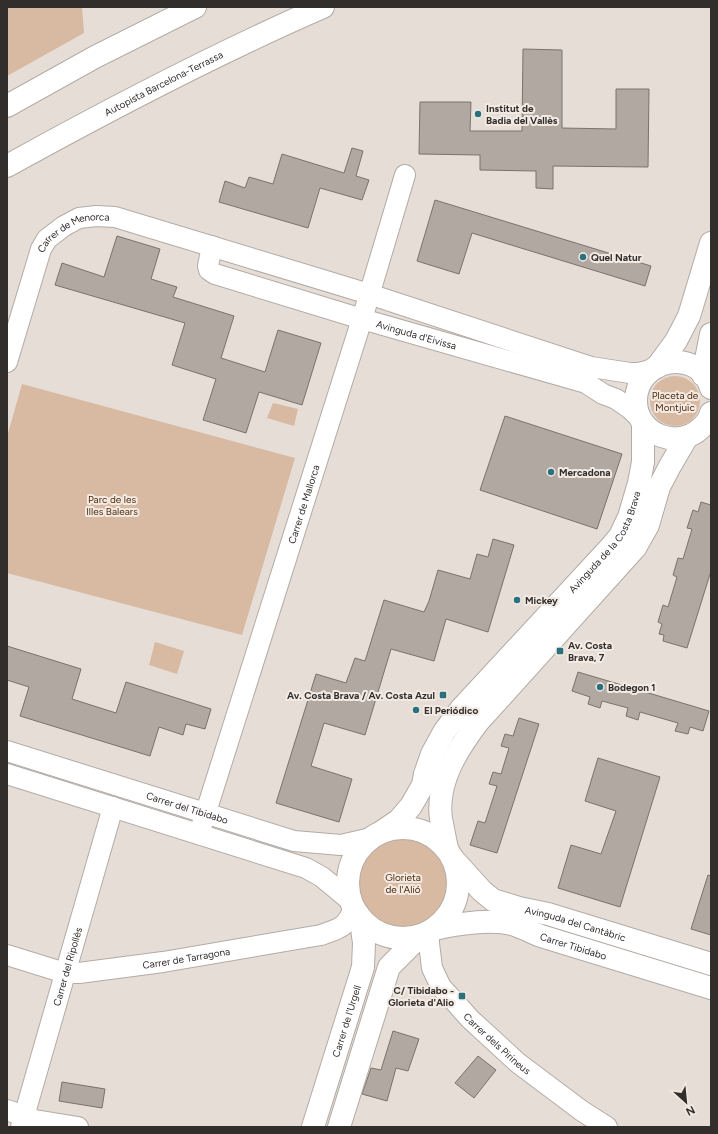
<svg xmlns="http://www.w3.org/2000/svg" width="718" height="1134" font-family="Figtree,sans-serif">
	<rect width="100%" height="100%" fill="#e5ddd6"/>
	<!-- green -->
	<path fill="#d8b9a2" d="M7 7H82L84 33 7 76Z
		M650 401a25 25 0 1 1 50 0a25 25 0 1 1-50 0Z
		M22 384 295 458 242 635 7 573V437Z
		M273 403 298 409 294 426 267 418Z
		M155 642 184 651 177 674 149 665Z
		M357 883a46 46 0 1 1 92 0a46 46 0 1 1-92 0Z"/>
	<!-- building -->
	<path fill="#b0a8a1" stroke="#7a726c" d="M523 49 562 50V128L616 129V89H649L648 167 553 166V189L536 188V171L480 170V155L419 154 420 102H471L470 131H522Z
		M352 148 363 151 356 176 369 180 362 200 320 188 308 228 219 202 225 181 245 188 249 177 273 184 282 154 344 173Z
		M435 200 651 266 645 286 472 233 459 274 417 261Z
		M117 236 160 249 151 279 177 287 173 297 234 316 221 358 265 372 278 330 321 343 302 405 259 392 246 433 203 420 216 379 172 365 185 323 55 285 62 263 104 277Z
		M505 416 622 454 597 529 480 490Z
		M701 502 711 505V571L687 648 663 641 664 635 659 634 662 624 658 622 663 605 668 607 677 577 673 575 678 558 683 559 692 529 687 528 693 510 698 512Z
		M493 539 514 545 488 632 446 619 434 661 391 649 365 735 324 723 311 766 352 779 339 822 276 803 316 674 346 683 355 658 365 661 384 600 424 612 429 601 438 570 470 579 477 554 488 557Z
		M7 646 81 669 72 699 116 713 126 682 211 709 205 729 186 724 183 735 159 727 150 756 20 716 29 687 7 680Z
		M578 672 709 711 703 731 690 727 688 734 675 731 678 723 640 712 638 720 626 716 628 708 602 701 600 708 588 704 590 697 572 691Z
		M519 718 539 724 497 853 470 845 478 821 485 823 497 786 489 784 493 772 501 774 509 748 501 746 505 734 513 736Z
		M598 758 660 777 620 907 558 888 571 845 601 854 616 811 585 801Z
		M708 875 711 876V935L691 929Z
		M393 1031 419 1039 408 1071 396 1068 387 1101 362 1094 371 1068 381 1070Z
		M478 1056 496 1070 474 1098 455 1083Z
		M62 1082 105 1089 102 1108 59 1101Z"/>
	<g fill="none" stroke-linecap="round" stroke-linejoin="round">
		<!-- minor casing -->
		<g stroke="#b3aba5" stroke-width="22">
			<g id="minor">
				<path id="s1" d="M212 246 208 266 209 270 215 274 362 319 586 383 603 394 616 399 629 408 641 419"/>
				<path id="s2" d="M7 362 41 249 47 239 64 226 79 218 96 216 115 217 369 294 591 367 630 373H638L651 370"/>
				<path id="s3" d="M7 751 294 841 341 845 371 838"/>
				<path d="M7 774 306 868 322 877 351 901"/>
				<path id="s4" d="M199 834 362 319 405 175"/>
				<path id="s5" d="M429 931V943L432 968 441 987 455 1002 470 1019 518 1063 582 1111 607 1127"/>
				<path id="s6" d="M7 955 65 973H79L163 962 321 935C340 928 346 928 354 908"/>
				<path d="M7 1110 35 1120 78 1127"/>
				<path id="s7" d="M21 1127 113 807"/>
			</g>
		</g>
		<!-- tertiary casing -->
		<g stroke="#b3aba5" stroke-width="24">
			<g id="tertiary">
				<path d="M657 367 676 341 689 316 711 243"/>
				<path d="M703 375 711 334"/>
				<path d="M711 388C699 346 635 358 636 402 637 435 678 450 701 428 706 424 709 419 711 413"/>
				<circle cx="403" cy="883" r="55"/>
				<path id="s8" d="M383 831 399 820 411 806 423 785 425 774 432 754 444 732 461 709 609 549 620 536 629 517 639 483 643 462V423"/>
				<path d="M447 849C445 839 443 829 441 819 436 782 457 750 478 722L635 548 648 525 659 487 670 466 687 437"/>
				<path id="s9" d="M453 859 482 891 493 900 519 908 548 914 711 964"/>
				<path id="s10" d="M434 929C456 924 493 918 515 925 524 928 533 933 541 936L711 988"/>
				<path id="s11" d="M313 1127 363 967 364 943 362 928 358 914"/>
				<path d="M339 1127 389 967 414 942 425 934"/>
			</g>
		</g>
		<!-- motorway casing -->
		<g stroke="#b3aba5" stroke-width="24">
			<g id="motorway">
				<path d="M7 106 95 57 195 7"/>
				<path id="s12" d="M7 166C110 109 215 54 323 7"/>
			</g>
		</g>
		<!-- minor -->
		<use href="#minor" stroke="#fff" stroke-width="20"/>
		<!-- tertiary -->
		<use href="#tertiary" stroke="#fff" stroke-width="22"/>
		<!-- motorway -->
		<use href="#motorway" stroke="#fff" stroke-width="22"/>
	</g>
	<!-- markers -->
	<g fill="#2a717d" stroke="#f3eae3" stroke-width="1.5">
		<circle cx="478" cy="114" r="4"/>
		<circle cx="583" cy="257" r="4"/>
		<circle cx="551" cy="472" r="4"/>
		<circle cx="517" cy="600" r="4"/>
		<rect x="556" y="647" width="8" height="8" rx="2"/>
		<circle cx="600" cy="687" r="4"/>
		<rect x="439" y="691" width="8" height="8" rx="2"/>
		<circle cx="416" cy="710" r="4"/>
		<rect x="458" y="992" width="8" height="8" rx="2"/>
	</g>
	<g text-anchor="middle" stroke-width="4" stroke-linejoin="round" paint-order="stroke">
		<!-- street labels -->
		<g font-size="10" fill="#322e2c" stroke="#f3eae3">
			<text dy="4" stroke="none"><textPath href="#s12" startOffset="177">Autopista Barcelona-Terrassa</textPath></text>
			<text dy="4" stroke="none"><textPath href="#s2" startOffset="157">Carrer de Menorca</textPath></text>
			<text dy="4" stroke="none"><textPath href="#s1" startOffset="242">Avinguda d'Eivissa</textPath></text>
			<text dy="4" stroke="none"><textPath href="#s4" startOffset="346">Carrer de Mallorca</textPath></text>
			<text dy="4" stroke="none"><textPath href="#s8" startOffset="370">Avinguda de la Costa Brava</textPath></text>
			<text dy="4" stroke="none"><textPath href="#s3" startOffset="189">Carrer del Tibidabo</textPath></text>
			<text dy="4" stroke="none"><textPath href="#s9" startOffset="143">Avinguda del Cantàbric</textPath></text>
			<text dy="4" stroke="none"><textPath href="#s10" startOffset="144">Carrer Tibidabo</textPath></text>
			<text dy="4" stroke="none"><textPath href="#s6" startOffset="183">Carrer de Tarragona</textPath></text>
			<text dy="4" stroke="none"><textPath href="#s7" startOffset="167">Carrer del Ripollès</textPath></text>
			<text dy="4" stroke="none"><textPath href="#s11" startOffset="111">Carrer de l'Urgell</textPath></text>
			<text dy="4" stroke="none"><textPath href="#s5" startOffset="138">Carrer dels Pirineus</textPath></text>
		</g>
		<!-- poi labels -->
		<g font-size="10" font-weight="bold" fill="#322e2c" stroke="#f3eae3" text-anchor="start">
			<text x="486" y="112">Institut de<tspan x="486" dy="12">Badia del Vallès</tspan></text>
			<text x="591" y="261">Quel Natur</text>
			<text x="559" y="476">Mercadona</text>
			<text x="525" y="604">Mickey</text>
			<text x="568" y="649">Av. Costa<tspan x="568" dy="12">Brava, 7</tspan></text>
			<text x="608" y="691">Bodegon 1</text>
			<text x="435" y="699" text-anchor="end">Av. Costa Brava / Av. Costa Azul</text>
			<text x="424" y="714">El Periódico</text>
			<text x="454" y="994" text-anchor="end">C/ Tibidabo -<tspan x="454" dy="12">Glorieta d'Alio</tspan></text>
		</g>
		<!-- park labels -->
		<g font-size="10" fill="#4e2c0c" stroke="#f3eae3">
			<text x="675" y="399">Placeta de<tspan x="675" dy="12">Montjuïc</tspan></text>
			<text x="112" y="503">Parc de les<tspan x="112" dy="12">Illes Balears</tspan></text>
			<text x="403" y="881">Glorieta<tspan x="403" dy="12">de l'Alió</tspan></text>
		</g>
	</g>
	<!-- border -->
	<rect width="718" height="1134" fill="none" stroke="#322e2c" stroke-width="16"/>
	<!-- north arrow -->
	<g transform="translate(686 1102) rotate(153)" stroke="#f3eae3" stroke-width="3" paint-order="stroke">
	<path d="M0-3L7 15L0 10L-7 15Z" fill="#322e2c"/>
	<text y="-6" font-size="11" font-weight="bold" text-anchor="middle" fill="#322e2c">N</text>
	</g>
</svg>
